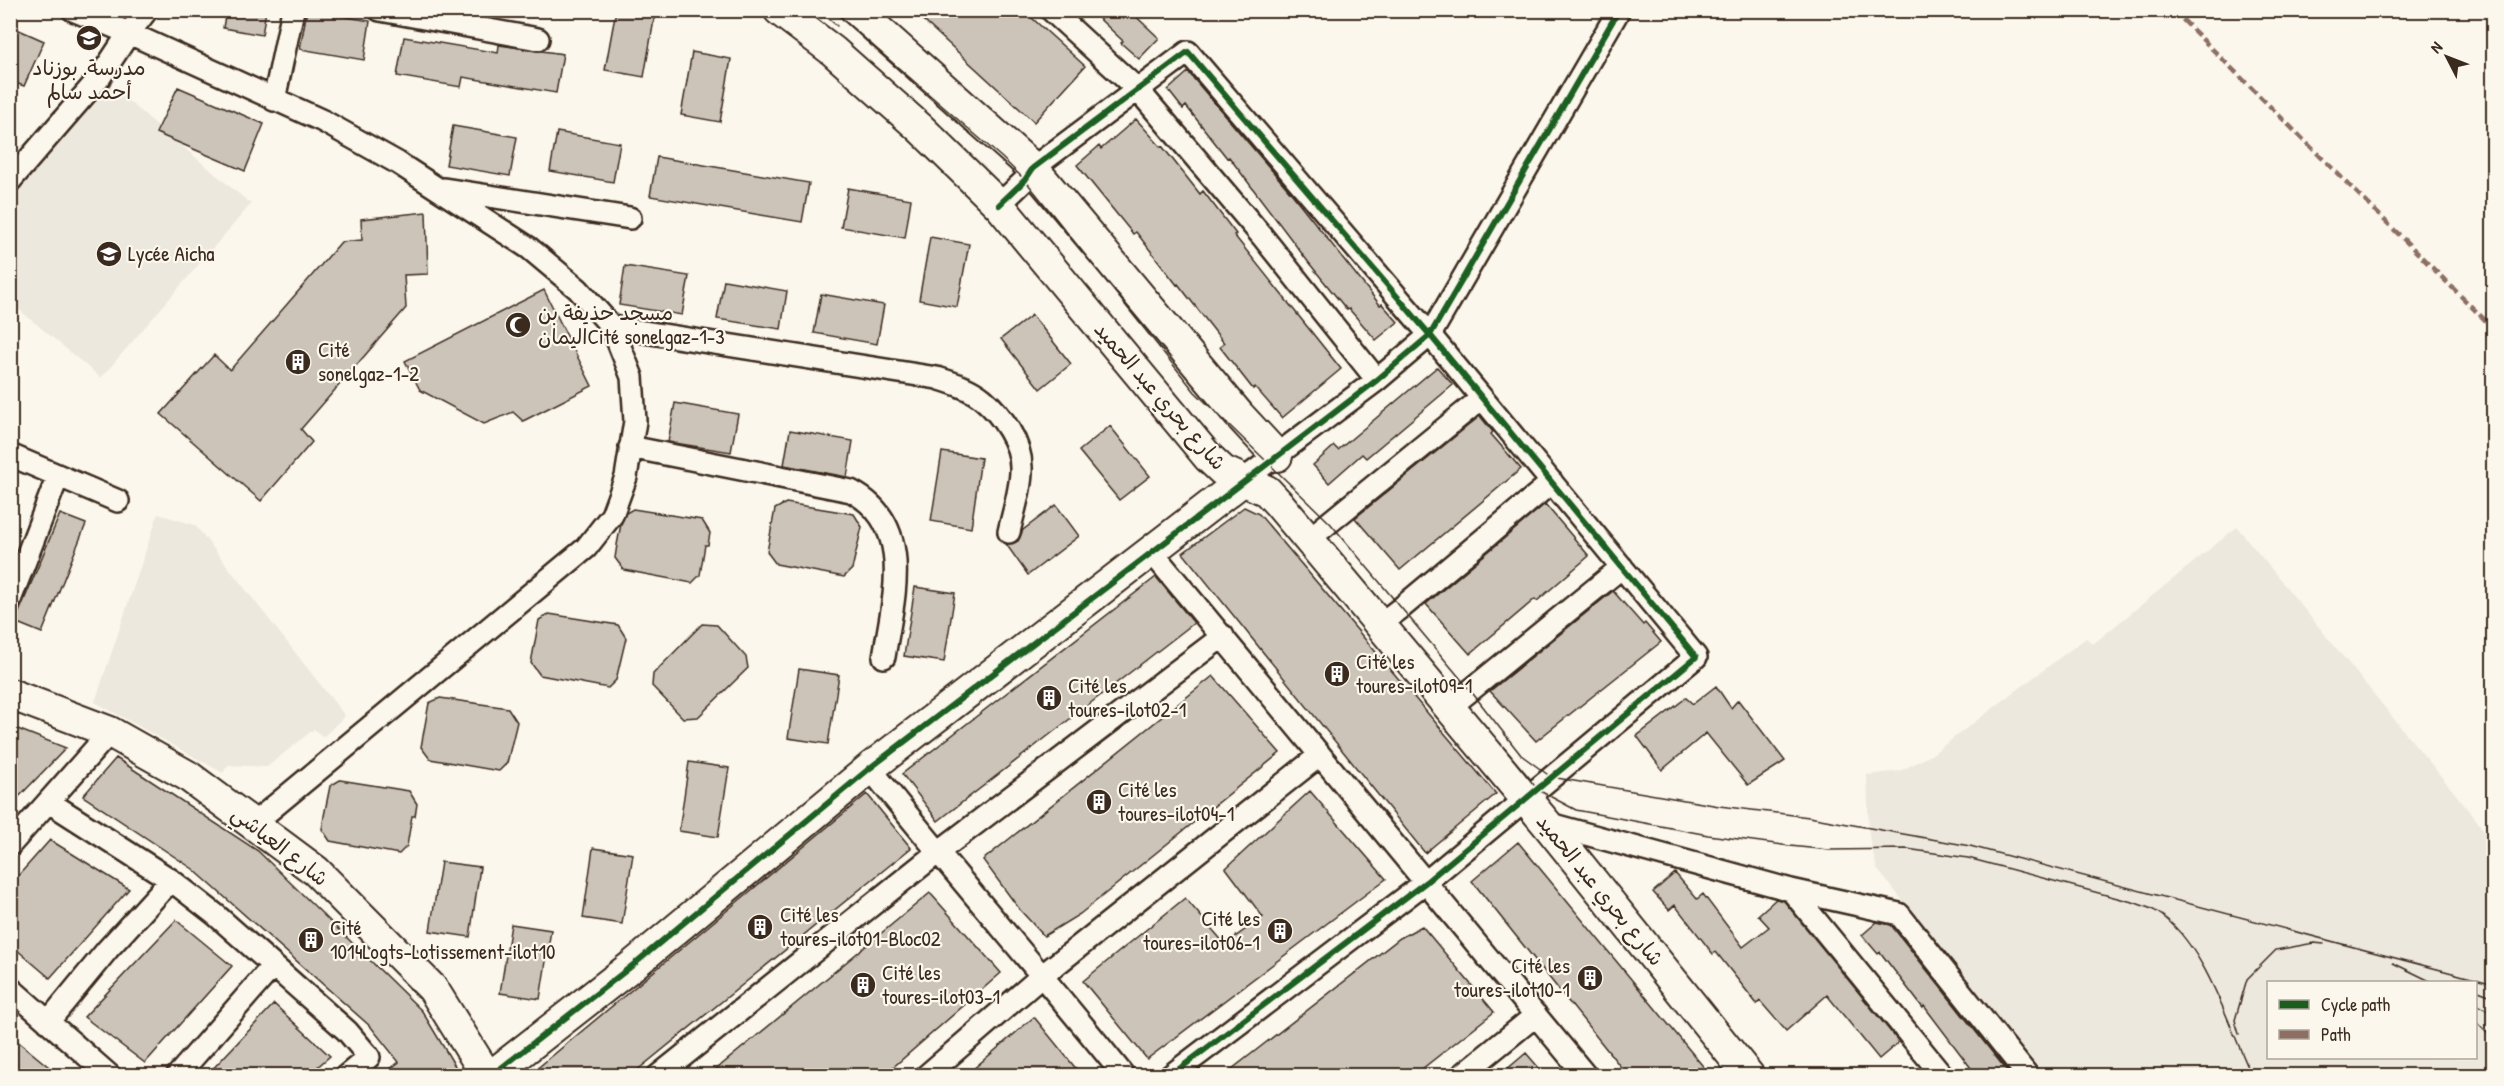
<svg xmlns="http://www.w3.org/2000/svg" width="2504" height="1086" font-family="'Patrick Hand','Playpen Sans Arabic',sans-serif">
	<rect width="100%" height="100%" fill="#fbf7ec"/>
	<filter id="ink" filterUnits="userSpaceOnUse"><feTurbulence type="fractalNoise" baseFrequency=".0167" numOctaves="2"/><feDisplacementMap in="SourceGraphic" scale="12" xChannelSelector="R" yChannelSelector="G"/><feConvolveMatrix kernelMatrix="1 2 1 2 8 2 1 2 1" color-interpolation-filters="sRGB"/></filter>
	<g filter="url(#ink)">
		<!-- built -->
		<path fill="#ede8dd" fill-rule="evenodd" d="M100 77 251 204 101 378 11 303V181Z
			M158 514 195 525 345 716 323 737 314 729 267 767 228 765 223 773 95 702Z
			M2237 527 2476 819 2493 845V1075H2045L1877 869 1869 837 1867 775 1900 771 1931 755 2086 638 2093 644ZM2268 982H2476V1058H2268Z"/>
		<!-- building -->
		<path fill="#ccc4b9" stroke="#3b2a1e" stroke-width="1.5" d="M226 10H266L262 35 223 28Z
			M307 10 370 21 364 60 300 49Z
			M616 10H638L655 14 644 77 605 70Z
			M912 10H1023L1085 66 1034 122Z
			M1090 10H1129L1159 38 1139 59 1121 43 1123 41Z
			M10 26 44 41 24 86 10 81Z
			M404 37 498 53 499 45 563 54 556 93 463 77 461 87 397 76Z
			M692 52 731 59 720 122 681 115Z
			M1188 72 1292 194 1380 305 1382 304 1398 322 1376 340 1349 309 1347 310 1309 263 1229 157 1227 158 1186 106 1183 109 1168 90Z
			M178 87 264 124 245 171 156 133Z
			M1136 119 1161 147 1162 146 1200 194 1203 191 1236 234 1234 235 1341 369 1282 418 1255 387 1253 389 1220 347 1224 343 1178 284 1177 285 1136 232 1133 234 1077 165 1099 146 1101 149Z
			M453 126 517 137 510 176 446 165Z
			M557 132 620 143 613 182 550 171Z
			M657 157 809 183 802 222 650 196Z
			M848 188 911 199 905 238 841 227Z
			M426 212 428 274 404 275 406 308 301 429 312 442 261 501 161 414 214 355 230 370 341 242 362 240 361 219Z
			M930 237 969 244 957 307 919 300Z
			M625 266 689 276 682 315 619 305Z
			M724 280 787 291 781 329 717 319Z
			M544 290 592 386 523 421 513 412 484 424 420 390 405 361Z
			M821 294 884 305 877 344 814 333Z
			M1032 315 1071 364 1040 389 1001 339Z
			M1437 367 1453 385 1366 458 1362 454 1329 483 1313 465 1334 446 1338 450Z
			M675 403 738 414 731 452 668 442Z
			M1480 416 1493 432 1491 434 1521 469 1400 570 1355 518Z
			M1110 426 1150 476 1119 500 1079 451Z
			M790 430 853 441 847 477 784 465Z
			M942 452 981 458 971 528 931 521Z
			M786 503 854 514 862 527 852 569 844 577 776 564 767 552 775 509Z
			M1545 504 1589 556 1537 601 1535 599 1470 654 1426 604Z
			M1056 505 1079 536 1028 575 1006 544 1018 541 1023 530Z
			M1244 507 1259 514 1496 794 1425 853 1183 553Z
			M633 509 702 520 710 533 708 545H705L700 575 692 583 624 570 615 558 617 545 621 524 626 513Z
			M60 514 86 524 42 633 15 622Z
			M1156 577 1194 623 938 821 902 774Z
			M915 587 955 593 944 662 904 656Z
			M1613 591 1643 625 1645 623 1661 642 1536 741 1490 691Z
			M549 614 618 625 626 638 616 680 608 688 540 675 531 663 539 620Z
			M702 624 717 625 746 657 748 668 698 717 683 718 652 686 653 674Z
			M799 669 839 675 828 744 788 738Z
			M1213 676 1280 753 1080 914 1044 936 1020 910 983 860Z
			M1716 686 1731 708 1738 700 1785 761 1748 785 1706 733 1662 770 1637 736 1686 698 1693 704Z
			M440 698 508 708 517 722 507 763 499 771 430 759 421 747 429 703Z
			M10 726 66 748 10 806Z
			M116 758 258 851 422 1011 461 1076H381L399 1062 371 1027 193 869 83 796Z
			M689 762 729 768 718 837 679 831Z
			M340 780 409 791 417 804 415 816H412L407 846 399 854 330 841 322 829 324 816 330 786Z
			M1310 791 1386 879 1147 1059 1083 981 1185 898 1225 944 1263 917 1226 868Z
			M867 794 911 848 630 1076H528Z
			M50 840 129 889 50 978 10 944V885Z
			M1518 842 1711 1076H1628L1472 881Z
			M593 848 633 854 622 924 583 918Z
			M441 862 480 867 470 937 430 931Z
			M1675 873 1697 899 1703 894 1743 947 1769 927 1758 915 1776 899 1784 901 1899 1042 1879 1059 1827 995 1786 1031 1760 1001 1757 1004 1716 952 1713 954 1675 905 1669 910 1653 892Z
			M930 893 1001 973 883 1076H708Z
			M176 920 232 966 145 1063 84 1017Z
			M1877 922 1891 925 2011 1076H1977L1924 1006 1923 1008 1880 952 1878 954 1862 935Z
			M511 924 551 930 540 999 500 993Z
			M1422 926 1494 1012 1413 1076H1223L1400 938Z
			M274 1004 330 1056 307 1076H206Z
			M1034 1017 1082 1076H965Z
			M10 1035 60 1076H10Z
			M1526 1053 1546 1076H1499Z"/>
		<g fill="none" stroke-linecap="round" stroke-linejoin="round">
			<!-- street casing -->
			<g stroke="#3b2a1e" stroke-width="26">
				<path id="street" d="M73 10 129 33 323 121 398 163 529 248 578 289 612 327 632 377 635 421 626 477 612 515 586 548 253 824
					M380 10 538 39
					M1051 10 1138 90 1262 236 1377 380
					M274 100 293 10
					M10 181 100 77 129 33 147 10
					M444 189 630 218
					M999 205 1025 180 1033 168 1188 52 1430 335 1696 657 1426 882 1170 1076
					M612 327 937 378C953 383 970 388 983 399 1002 415 1021 443 1021 467 1022 486 1013 513 1009 532
					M630 447 851 491C916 525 893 599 884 657
					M10 455 118 501
					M1242 481 1377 380 1430 335 1619 10
					M1309 539 1482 398
					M1151 551 1586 1076
					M10 600 58 476
					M1380 624 1401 608 1552 482
					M1450 707 1622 567
					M870 768C952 872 1041 972 1124 1076
					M49 802 171 880 216 915 347 1031 369 1057 346 1076
					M1546 823 1791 890 1899 914 2028 1076
					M10 845 110 732
					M1791 890 1943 1076
					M10 988 110 1076
					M48 1022 108 949 171 880
					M177 1076 273 966
					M658 1076 937 853 1223 636
					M926 1076 1043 975 1320 755
					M1461 1076 1536 1015"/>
			</g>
			<!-- secondary casing -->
			<g stroke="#3b2a1e" stroke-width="34">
				<path id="secondary" d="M779 10 833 51 920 128 999 205 1208 457 1223 471 1267 491 1279 504 1546 823 1749 1076
					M856 10 1033 168 1239 415 1277 456
					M10 694 110 732 188 776 316 871 433 989 487 1076
					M491 1076 633 965 870 768 1242 481"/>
			</g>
			<!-- street -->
			<use href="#street" stroke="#fbf7ec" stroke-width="21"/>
			<!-- secondary -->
			<use href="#secondary" stroke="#fbf7ec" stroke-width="30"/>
			<!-- tram -->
			<path stroke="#3b2a1e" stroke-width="1.5" d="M819 10 837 26
				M832 10 1001 157 1025 180 1195 392 1330 523 1470 690 1521 755 1551 777 1719 806 1809 817 1970 846 2494 984
				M1505 749 1538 790 1576 810 1708 835 1790 846 1829 850 1907 849 1968 858 2136 903C2143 906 2151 908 2157 912 2205 943 2228 1025 2252 1076
				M2393 963 2432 982
				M2476 990 2494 997
				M2476 1004 2494 1014
				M2476 1022 2494 1040
				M2239 1034 2235 1020 2247 979 2276 950 2314 943 2324 944"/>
			<!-- quiet -->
			<path stroke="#8d6e63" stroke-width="4.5" stroke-dasharray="9 4.5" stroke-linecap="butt" d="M2173 10 2494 329"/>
			<!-- cycleway casing -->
			<g stroke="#fbf7ec" stroke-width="10">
				<path id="cycleway" d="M999 205 1025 180 1033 168 1188 52 1430 335 1696 657 1426 882 1170 1076
					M491 1076 633 965 870 768 1377 380 1430 335 1619 10"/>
			</g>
			<!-- cycleway -->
			<use href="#cycleway" stroke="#1b5e20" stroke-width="6"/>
		</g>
	</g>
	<!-- icons -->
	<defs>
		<g id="school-disc" transform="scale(1.35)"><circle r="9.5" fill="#3b2a1e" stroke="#fbf7ec"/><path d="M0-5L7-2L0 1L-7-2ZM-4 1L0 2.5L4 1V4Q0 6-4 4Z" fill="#fff"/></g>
		<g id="mosque-disc" transform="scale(1.35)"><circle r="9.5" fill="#3b2a1e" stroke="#fbf7ec"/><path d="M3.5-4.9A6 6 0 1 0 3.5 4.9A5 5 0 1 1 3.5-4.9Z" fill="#fff"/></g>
		<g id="building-disc" transform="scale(1.35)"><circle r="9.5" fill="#3b2a1e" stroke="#fbf7ec"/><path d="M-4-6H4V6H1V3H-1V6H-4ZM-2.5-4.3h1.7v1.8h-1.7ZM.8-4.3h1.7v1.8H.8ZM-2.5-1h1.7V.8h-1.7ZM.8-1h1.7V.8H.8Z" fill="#fff"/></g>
	</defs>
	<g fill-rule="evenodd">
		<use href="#school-disc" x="89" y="38"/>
		<use href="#school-disc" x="109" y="254"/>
		<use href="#mosque-disc" x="518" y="325"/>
		<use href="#building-disc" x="298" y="362"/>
		<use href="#building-disc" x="1337" y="674"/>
		<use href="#building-disc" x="1049" y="698"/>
		<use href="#building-disc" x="1099" y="802"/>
		<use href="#building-disc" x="760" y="927"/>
		<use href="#building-disc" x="1280" y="931"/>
		<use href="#building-disc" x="311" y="940"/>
		<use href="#building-disc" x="1590" y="978"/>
		<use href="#building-disc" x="863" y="985"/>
	</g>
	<g text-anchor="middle" stroke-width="4.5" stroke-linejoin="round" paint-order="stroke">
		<!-- poi labels -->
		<g font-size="21" fill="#3b2a1e" stroke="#fbf7ec" text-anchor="start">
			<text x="89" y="75" text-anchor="middle">مدرسة. بوزناد<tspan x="89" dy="24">أحمد سالم</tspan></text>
			<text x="128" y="261">Lycée Aicha</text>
			<text x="538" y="320">مسجد حذيفة بن<tspan x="538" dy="24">اليمانCité sonelgaz-1-3</tspan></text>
			<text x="318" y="357">Cité<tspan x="318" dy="24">sonelgaz-1-2</tspan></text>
			<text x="1356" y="669">Cité les<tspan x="1356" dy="24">toures-ilot09-1</tspan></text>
			<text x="1068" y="693">Cité les<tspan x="1068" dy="24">toures-ilot02-1</tspan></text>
			<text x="1118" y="797">Cité les<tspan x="1118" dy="24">toures-ilot04-1</tspan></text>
			<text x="780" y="922">Cité les<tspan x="780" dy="24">toures-ilot01-Bloc02</tspan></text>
			<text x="1260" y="926" text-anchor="end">Cité les<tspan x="1260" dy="24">toures-ilot06-1</tspan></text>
			<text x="330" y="935">Cité<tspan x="330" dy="24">1014Logts-Lotissement-ilot10</tspan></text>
			<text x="1570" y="973" text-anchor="end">Cité les<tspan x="1570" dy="24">toures-ilot10-1</tspan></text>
			<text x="882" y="980">Cité les<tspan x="882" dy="24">toures-ilot03-1</tspan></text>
		</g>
		<!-- street labels -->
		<g font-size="21" fill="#3b2a1e" stroke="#fbf7ec">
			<text transform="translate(1160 396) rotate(49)" y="7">شارع بحري عبد الحميد</text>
			<text transform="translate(280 846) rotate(38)" y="7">شارع العياشي</text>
			<text transform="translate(1600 890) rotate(51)" y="7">شارع بحري عبد الحميد</text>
		</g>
	</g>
	<!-- margin -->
	<rect width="2504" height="1086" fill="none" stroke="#fbf7ec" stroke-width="36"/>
	<rect x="18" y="18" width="2468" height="1050" fill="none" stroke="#3b2a1e" stroke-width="2" filter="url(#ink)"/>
	<!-- legend -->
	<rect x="2267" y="981" width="210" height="78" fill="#fbf7ec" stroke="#aea59a" stroke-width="1.5"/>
	<rect x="2279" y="1000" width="30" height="9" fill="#1b5e20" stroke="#aea59a" stroke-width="1.5"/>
	<text x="2321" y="1011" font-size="18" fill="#3b2a1e">Cycle path</text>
	<rect x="2279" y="1030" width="30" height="9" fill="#8d6e63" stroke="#aea59a" stroke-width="1.5"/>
	<text x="2321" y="1041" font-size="18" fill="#3b2a1e">Path</text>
	<!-- north arrow -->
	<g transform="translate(2447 57) rotate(312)" stroke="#fbf7ec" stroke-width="4.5" paint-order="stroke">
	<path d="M0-4.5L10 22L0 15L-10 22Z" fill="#3b2a1e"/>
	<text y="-9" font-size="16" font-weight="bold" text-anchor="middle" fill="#3b2a1e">N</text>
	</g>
</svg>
